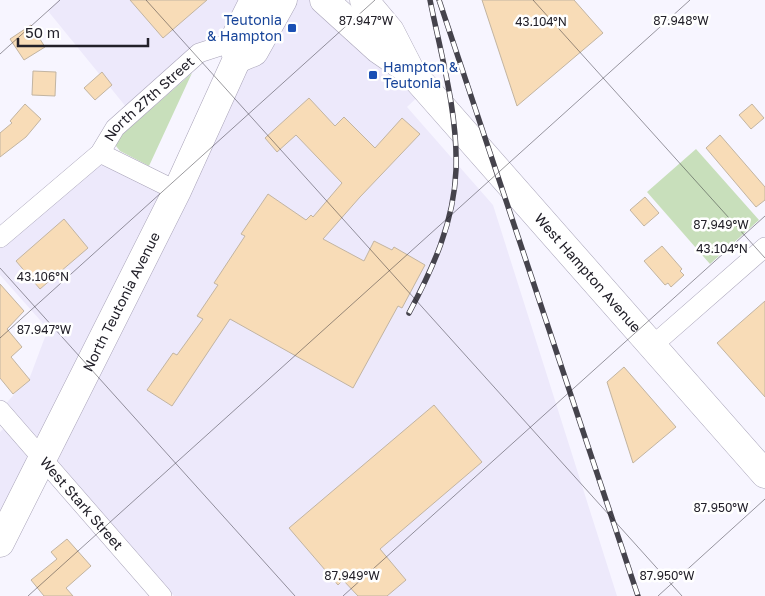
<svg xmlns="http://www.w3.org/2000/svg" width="765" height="596" font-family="'Golos Text',sans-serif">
	<rect width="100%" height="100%" fill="#f7f5ff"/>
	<!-- built -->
	<path fill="#ede9fb" d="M59 0H324L426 89 407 107 493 205 617 596H174L104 515 42 458 0 543V432L10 422 0 410 30 377 48 329 0 275V238L100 153 177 191 239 50 207 49 131 113 48 11Z"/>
	<!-- green -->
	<path fill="#c8dfbb" d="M192 73 149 166 120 151 116 146 117 139Z
		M696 149 759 220 710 264 647 192Z"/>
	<!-- building -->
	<path fill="#f8dcb7" stroke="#c2b4a1" d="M130 0H207L163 38Z
		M482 0H574L603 33 517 106Z
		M31 25 45 47 24 60 10 39Z
		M33 71 56 72 55 96 32 95Z
		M102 72 112 85 95 100 84 88Z
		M309 98 335 126 344 117 375 148 402 118 420 134 360 197 323 239 364 261 374 241 392 250 394 247 425 265 402 308 398 306 353 388 230 319 172 406 147 390 173 353 177 355 203 319 197 316 218 285 214 283 245 236 241 234 268 194 306 220 311 215 313 217 342 183 296 135 277 152 265 138Z
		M25 104 41 119 26 137 0 157V133L12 123 10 121Z
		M752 104 764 118 751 129 739 115Z
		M720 135 765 187V200L756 207 706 148Z
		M645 197 659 213 644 226 630 210Z
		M64 219 88 248 40 289 16 261Z
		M662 246 682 269 680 271 684 275 671 287 668 283 665 285 644 261Z
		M0 284 24 311 7 329 22 347 11 357 30 380 13 394 0 378Z
		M765 301V397L717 343Z
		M624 367 676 427 633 463 607 382Z
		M434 405 482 462 380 549 406 580 387 596H358L343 580 338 585 289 528Z
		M67 539 91 566 66 588 73 596H44L31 580 57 559 51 552Z"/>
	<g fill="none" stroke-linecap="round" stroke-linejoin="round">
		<!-- minor casing -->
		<g stroke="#a8a3b8" stroke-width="20">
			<g id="minor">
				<path d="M100 153 177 191"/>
				<path id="s1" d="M0 238 100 153 115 128 199 53 233 42"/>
				<path d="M652 346 765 247"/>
				<path id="s2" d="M0 410 162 596"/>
			</g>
		</g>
		<!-- secondary casing -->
		<g stroke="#a8a3b8" stroke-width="29">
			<g id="secondary">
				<path d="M324 0 378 49 407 69"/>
				<path id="s3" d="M364 0 390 31 411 72 765 474"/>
				<path d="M237 59 254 52 283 0"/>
				<path id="s4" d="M0 543 177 191 237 59 233 42 254 0"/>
			</g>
		</g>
		<!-- minor -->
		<use href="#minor" stroke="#fff" stroke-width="19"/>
		<!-- secondary -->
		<use href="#secondary" stroke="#fff" stroke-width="28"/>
		<!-- rail casing -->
		<g stroke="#45434c" stroke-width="5.5">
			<path id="rail" d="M439 0 638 596
				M409 313C433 268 454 222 456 170 458 113 441 55 430 0"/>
		</g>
		<!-- rail -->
		<use href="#rail" stroke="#fff" stroke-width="4" stroke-dasharray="11" stroke-linecap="butt"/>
	</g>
	<!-- ticks -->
	<path fill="none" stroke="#222029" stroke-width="1" stroke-opacity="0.45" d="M146 0 682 596M533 0 765 258M0 54 60 0M0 268 295 596M0 338 375 0M28 596 690 0M343 596 765 216M658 596 765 499"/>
	<!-- markers -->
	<g fill="#1a4fb4" stroke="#fff" stroke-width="2">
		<rect x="287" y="23" width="10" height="10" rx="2.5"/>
		<rect x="368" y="70" width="10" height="10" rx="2.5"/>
	</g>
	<g text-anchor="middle" stroke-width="5" stroke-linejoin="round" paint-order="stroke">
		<!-- transit labels -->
		<g font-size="14" fill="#164399" stroke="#fff" text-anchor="end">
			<text x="282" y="25">Teutonia<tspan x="282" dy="16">&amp; Hampton</tspan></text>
			<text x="383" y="72" text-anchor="start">Hampton &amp;<tspan x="383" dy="16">Teutonia</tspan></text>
		</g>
		<!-- street labels -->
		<g font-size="14" fill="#222029" stroke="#fff">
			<text dy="5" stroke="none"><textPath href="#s1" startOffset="205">North 27th Street</textPath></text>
			<text dy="5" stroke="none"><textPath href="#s3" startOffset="354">West Hampton Avenue</textPath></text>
			<text dy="5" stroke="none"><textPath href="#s4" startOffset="270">North Teutonia Avenue</textPath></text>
			<text dy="5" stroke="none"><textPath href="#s2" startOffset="124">West Stark Street</textPath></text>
		</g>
	</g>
	<g font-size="12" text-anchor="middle" fill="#222029" stroke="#fff" stroke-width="5" stroke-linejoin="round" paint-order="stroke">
		<text x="366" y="25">87.947°W</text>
		<text x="681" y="25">87.948°W</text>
		<text x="541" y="26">43.104°N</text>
		<text x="721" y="229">87.949°W</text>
		<text x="722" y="253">43.104°N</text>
		<text x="43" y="281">43.106°N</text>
		<text x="44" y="334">87.947°W</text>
		<text x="721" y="512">87.950°W</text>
		<text x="352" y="580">87.949°W</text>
		<text x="667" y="580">87.950°W</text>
	</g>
	<!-- scale -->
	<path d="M18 38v8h130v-8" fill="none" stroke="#222029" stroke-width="2.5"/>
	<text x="25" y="38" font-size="15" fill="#222029" stroke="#ffffff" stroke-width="4" paint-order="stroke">50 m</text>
</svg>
